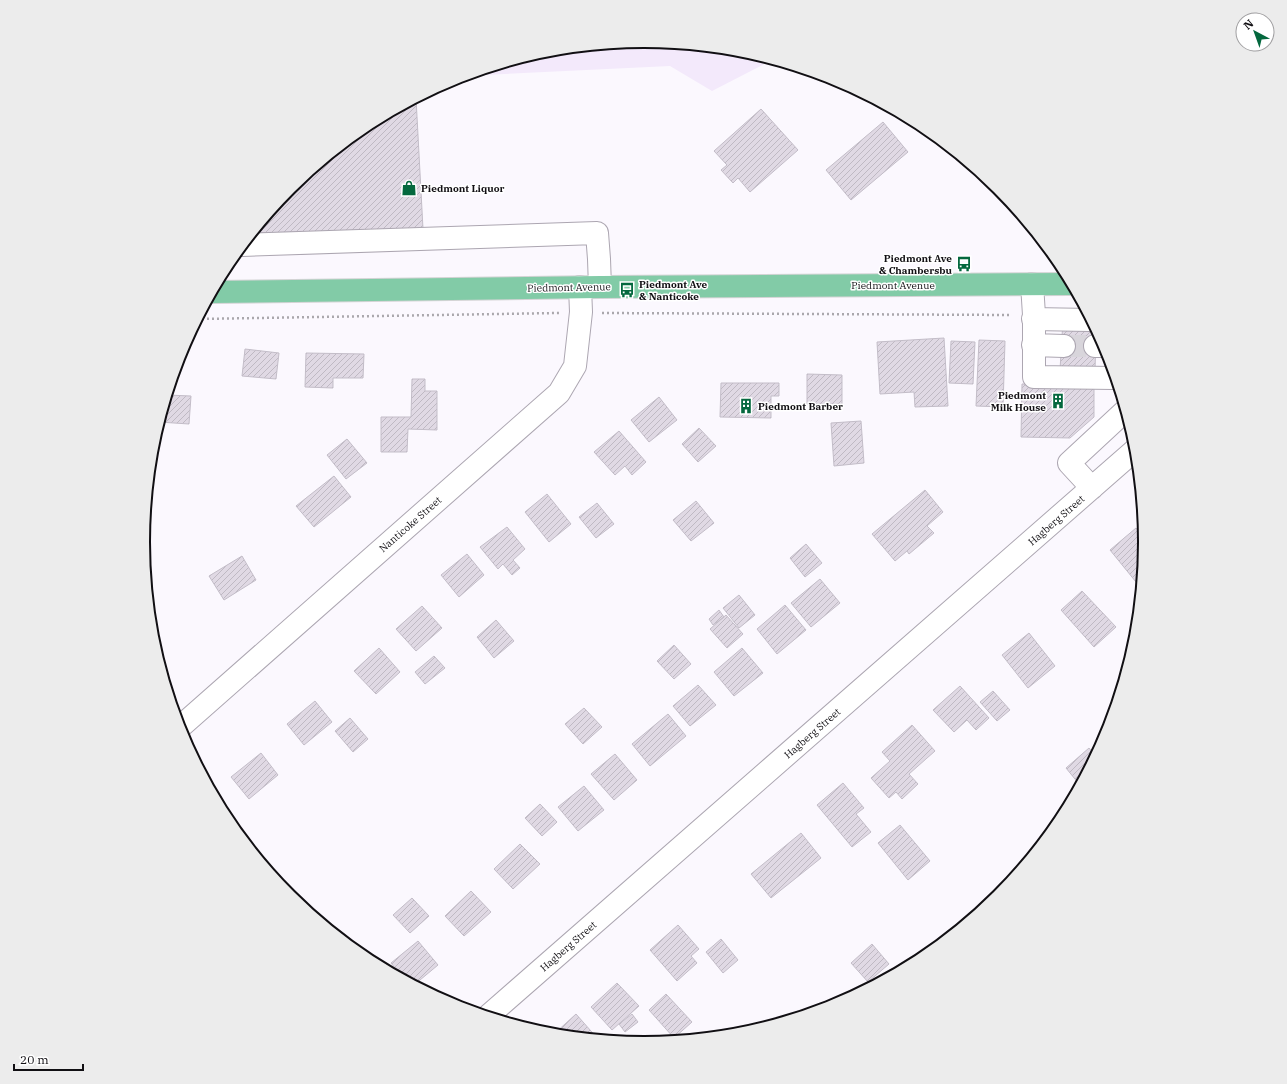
<svg xmlns="http://www.w3.org/2000/svg" width="1287" height="1084" font-family="'IBM Plex Serif',serif">
	<defs>
		<pattern id="building-hatch" width="6" height="6" patternUnits="userSpaceOnUse"><rect width="6" height="6" fill="#e0d9e4"/><path d="M-1 1l2-2M0 6l6-6M5 7l2-2" fill="none" stroke="#bfb9c3"/></pattern>
	</defs>
	<rect width="100%" height="100%" fill="#fbf8fe"/>
	<!-- built -->
	<path fill="#f3e9fb" d="M644 41 741 51 772 60 712 91 670 66 463 76 546 51Z"/>
	<!-- building -->
	<path fill="url(#building-hatch)" stroke="#c3bdc8" d="M416 98 423 229 252 233 289 188 365 125Z
		M761 109 798 150 750 192 738 178 733 183 721 170 727 165 714 151Z
		M883 122 908 152 851 200 826 170Z
		M1063 320 1091 321 1096 331 1095 371 1060 370Z
		M944 338 948 406 915 407 914 392 880 394 877 342Z
		M979 340 1005 341 1003 407 976 406Z
		M951 341 975 342 973 384 949 383Z
		M245 349 279 353 276 379 242 376Z
		M306 353 364 354 363 378H333V388L305 387Z
		M807 374 842 375V404H807Z
		M412 379H425V391H437V430L408 429 407 452H381V417H411Z
		M721 383H779V396H771V418L720 417Z
		M1022 384 1094 385V417L1070 438 1021 437Z
		M167 395 191 396 189 424 159 422Z
		M659 397 677 420 649 442 631 420Z
		M861 421 864 463 834 466 831 423Z
		M699 428 716 446 698 462 682 444Z
		M619 431 646 462 632 475 625 466 615 475 594 452Z
		M347 439 367 463 346 479 327 455Z
		M334 476 351 497 314 527 296 506Z
		M925 490 943 512 927 526 934 533 909 554 907 551 895 561 872 534Z
		M147 492 152 493 146 550H143V542Z
		M547 494 571 524 549 542 525 512Z
		M696 501 714 523 691 541 673 520Z
		M597 503 614 524 596 538 579 517Z
		M507 527 525 549 513 560 520 568 512 575 503 564 498 569 480 547Z
		M1136 528 1144 538V542L1141 578 1136 582 1110 550Z
		M806 544 822 563 805 577 790 558Z
		M467 554 484 575 459 597 441 575Z
		M242 556 256 580 224 600 209 576Z
		M820 579 840 603 811 627 791 603Z
		M1082 591 1116 627 1094 647 1061 610Z
		M739 595 755 615 739 628 723 608Z
		M785 605 806 630 777 654 757 629Z
		M422 606 442 628 416 651 396 629Z
		M719 610 724 617 713 625 709 619Z
		M726 615 743 634 727 648 710 629Z
		M496 620 514 641 494 658 477 637Z
		M1029 633 1055 666 1028 688 1002 655Z
		M674 645 691 664 674 679 657 661Z
		M379 648 400 672 376 694 354 671Z
		M742 648 763 673 734 696 714 672Z
		M434 656 445 668 425 684 415 672Z
		M698 685 716 705 690 726 673 706Z
		M960 686 989 718 976 730 967 720 954 732 933 710Z
		M993 691 1010 710 997 721 980 702Z
		M315 701 332 722 304 745 287 724Z
		M584 708 602 727 583 744 565 724Z
		M668 714 686 736 650 766 632 744Z
		M350 718 368 739 353 752 335 731Z
		M912 725 935 751 909 774 918 784 902 799 896 792 889 798 871 778 890 761 882 752Z
		M1089 748 1095 755 1079 784 1066 768Z
		M261 753 278 775 249 799 231 777Z
		M615 754 637 780 614 800 591 774Z
		M843 783 864 808 856 814 871 832 852 847 817 805Z
		M584 786 604 810 578 831 558 807Z
		M540 804 557 822 542 836 525 818Z
		M900 825 930 861 908 880 878 843Z
		M801 833 821 858 771 898 751 874Z
		M520 844 540 864 513 889 494 869Z
		M471 891 491 912 464 936 445 916Z
		M412 898 429 916 410 933 393 915Z
		M678 925 699 949 691 956 697 963 677 981 650 950Z
		M721 939 738 960 723 973 706 952Z
		M418 941 438 965 414 985 405 980 391 963Z
		M872 944 889 964 868 982 851 963Z
		M617 983 639 1006 612 1030 591 1007Z
		M666 994 692 1022 674 1038 649 1010Z
		M576 1014 598 1039 554 1034Z
		M632 1014 638 1022 625 1032 619 1024Z"/>
	<g fill="none" stroke-linecap="round" stroke-linejoin="round">
		<!-- minor-tunnel -->
		<path stroke="#d8d5db" stroke-width="22" stroke-dasharray="22 11" stroke-linecap="butt" d="M1064 346H1095"/>
		<!-- minor casing -->
		<g stroke="#aca6b1" stroke-width="24">
			<path id="minor" d="M242 245 597 233 599 259 600 287
				M1032 284 1034 315V377L1114 378
				M1033 319 1090 320
				M1033 345 1064 346
				M1095 346H1104
				M1092 488 1069 463 1125 411
				M179 728 559 393 575 366 581 312 580 287
				M488 1016 1135 450"/>
		</g>
		<!-- major casing -->
		<g stroke="#d4d4d5" stroke-width="24">
			<path id="major" d="M212 292 600 287 1071 284"/>
		</g>
		<!-- path -->
		<path stroke="#aaa7ac" stroke-width="2.5" stroke-dasharray="2 3" stroke-linecap="butt" d="M602 313 1011 315
			M197 319 559 313"/>
		<!-- minor -->
		<use href="#minor" stroke="#fff" stroke-width="22"/>
		<!-- major -->
		<use href="#major" stroke="#82cba7" stroke-width="22"/>
	</g>
	<!-- icons -->
	<defs>
		<g id="shop-bare" transform="scale(1.2)"><path d="M-5-2.5h2.3a2.7 3.5 0 0 1 5.4 0H5L5.5 6h-11ZM-1.5-2.5h3a1.5 2.3 0 0 0-3 0Z" fill="#04683e" stroke="#fff" stroke-width="2.5" paint-order="stroke"/></g>
		<g id="bus-bare" transform="scale(1.2)"><path d="M-5-6H5V4H4V6H2V4H-2V6H-4V4H-5ZM-3.5-4V0h7V-4ZM-3.5 1.2v1.5H-2V1.2ZM2 1.2v1.5H3.5V1.2Z" fill="#04683e" stroke="#fff" stroke-width="2.5" paint-order="stroke"/></g>
		<g id="building-bare" transform="scale(1.2)"><path d="M-4-6H4V6H1V3H-1V6H-4ZM-2.5-4.3h1.7v1.8h-1.7ZM.8-4.3h1.7v1.8H.8ZM-2.5-1h1.7V.8h-1.7ZM.8-1h1.7V.8H.8Z" fill="#04683e" stroke="#fff" stroke-width="2.5" paint-order="stroke"/></g>
	</defs>
	<g fill-rule="evenodd">
		<use href="#shop-bare" x="409" y="188"/>
		<use href="#bus-bare" x="964" y="264"/>
		<use href="#bus-bare" x="627" y="290"/>
		<use href="#building-bare" x="1058" y="401"/>
		<use href="#building-bare" x="746" y="406"/>
	</g>
	<g text-anchor="middle" stroke-width="3" stroke-linejoin="round" paint-order="stroke">
		<!-- poi labels -->
		<g font-size="10" font-weight="bold" fill="#110f13" stroke="#fff" text-anchor="start">
			<text x="421" y="192">Piedmont Liquor</text>
			<text x="952" y="262" text-anchor="end">Piedmont Ave<tspan x="952" dy="12">&amp; Chambersbu</tspan></text>
			<text x="639" y="288">Piedmont Ave<tspan x="639" dy="12">&amp; Nanticoke</tspan></text>
			<text x="1046" y="399" text-anchor="end">Piedmont<tspan x="1046" dy="12">Milk House</tspan></text>
			<text x="758" y="410">Piedmont Barber</text>
		</g>
		<!-- street labels -->
		<g font-size="10" fill="#110f13" stroke="#fff">
			<text x="893" y="289">Piedmont Avenue</text>
			<text transform="translate(569 287) rotate(-1)" y="4">Piedmont Avenue</text>
			<text transform="translate(1056 520) rotate(-41)" y="4">Hagberg Street</text>
			<text transform="translate(410 524) rotate(-41)" y="4">Nanticoke Street</text>
			<text transform="translate(812 733) rotate(-41)" y="4">Hagberg Street</text>
			<text transform="translate(568 946) rotate(-41)" y="4">Hagberg Street</text>
		</g>
	</g>
	<!-- crop -->
	<path d="M0 0H1287V1084H0ZM150 542a494 494 0 1 1 988 0a494 494 0 1 1-988 0Z" fill="#ececec" fill-rule="evenodd"/>
	<path fill="none" stroke="#110f13" stroke-width="2" d="M150 542a494 494 0 1 1 988 0a494 494 0 1 1-988 0Z"/>
	<!-- north arrow -->
	<g transform="translate(1255 32) rotate(319)"><circle r="19" fill="#ffffff" stroke="#a09fa1"/>
	<path d="M0-3L7 15L0 10L-7 15Z" fill="#04683e"/>
	<text y="-6" font-size="11" font-weight="bold" text-anchor="middle" fill="#110f13">N</text>
	</g>
	<!-- scale -->
	<path d="M14 1064v6h69v-6" fill="none" stroke="#110f13" stroke-width="2"/>
	<text x="20" y="1064" font-size="12" fill="#110f13" stroke="#ffffff" stroke-width="3" paint-order="stroke">20 m</text>
</svg>
